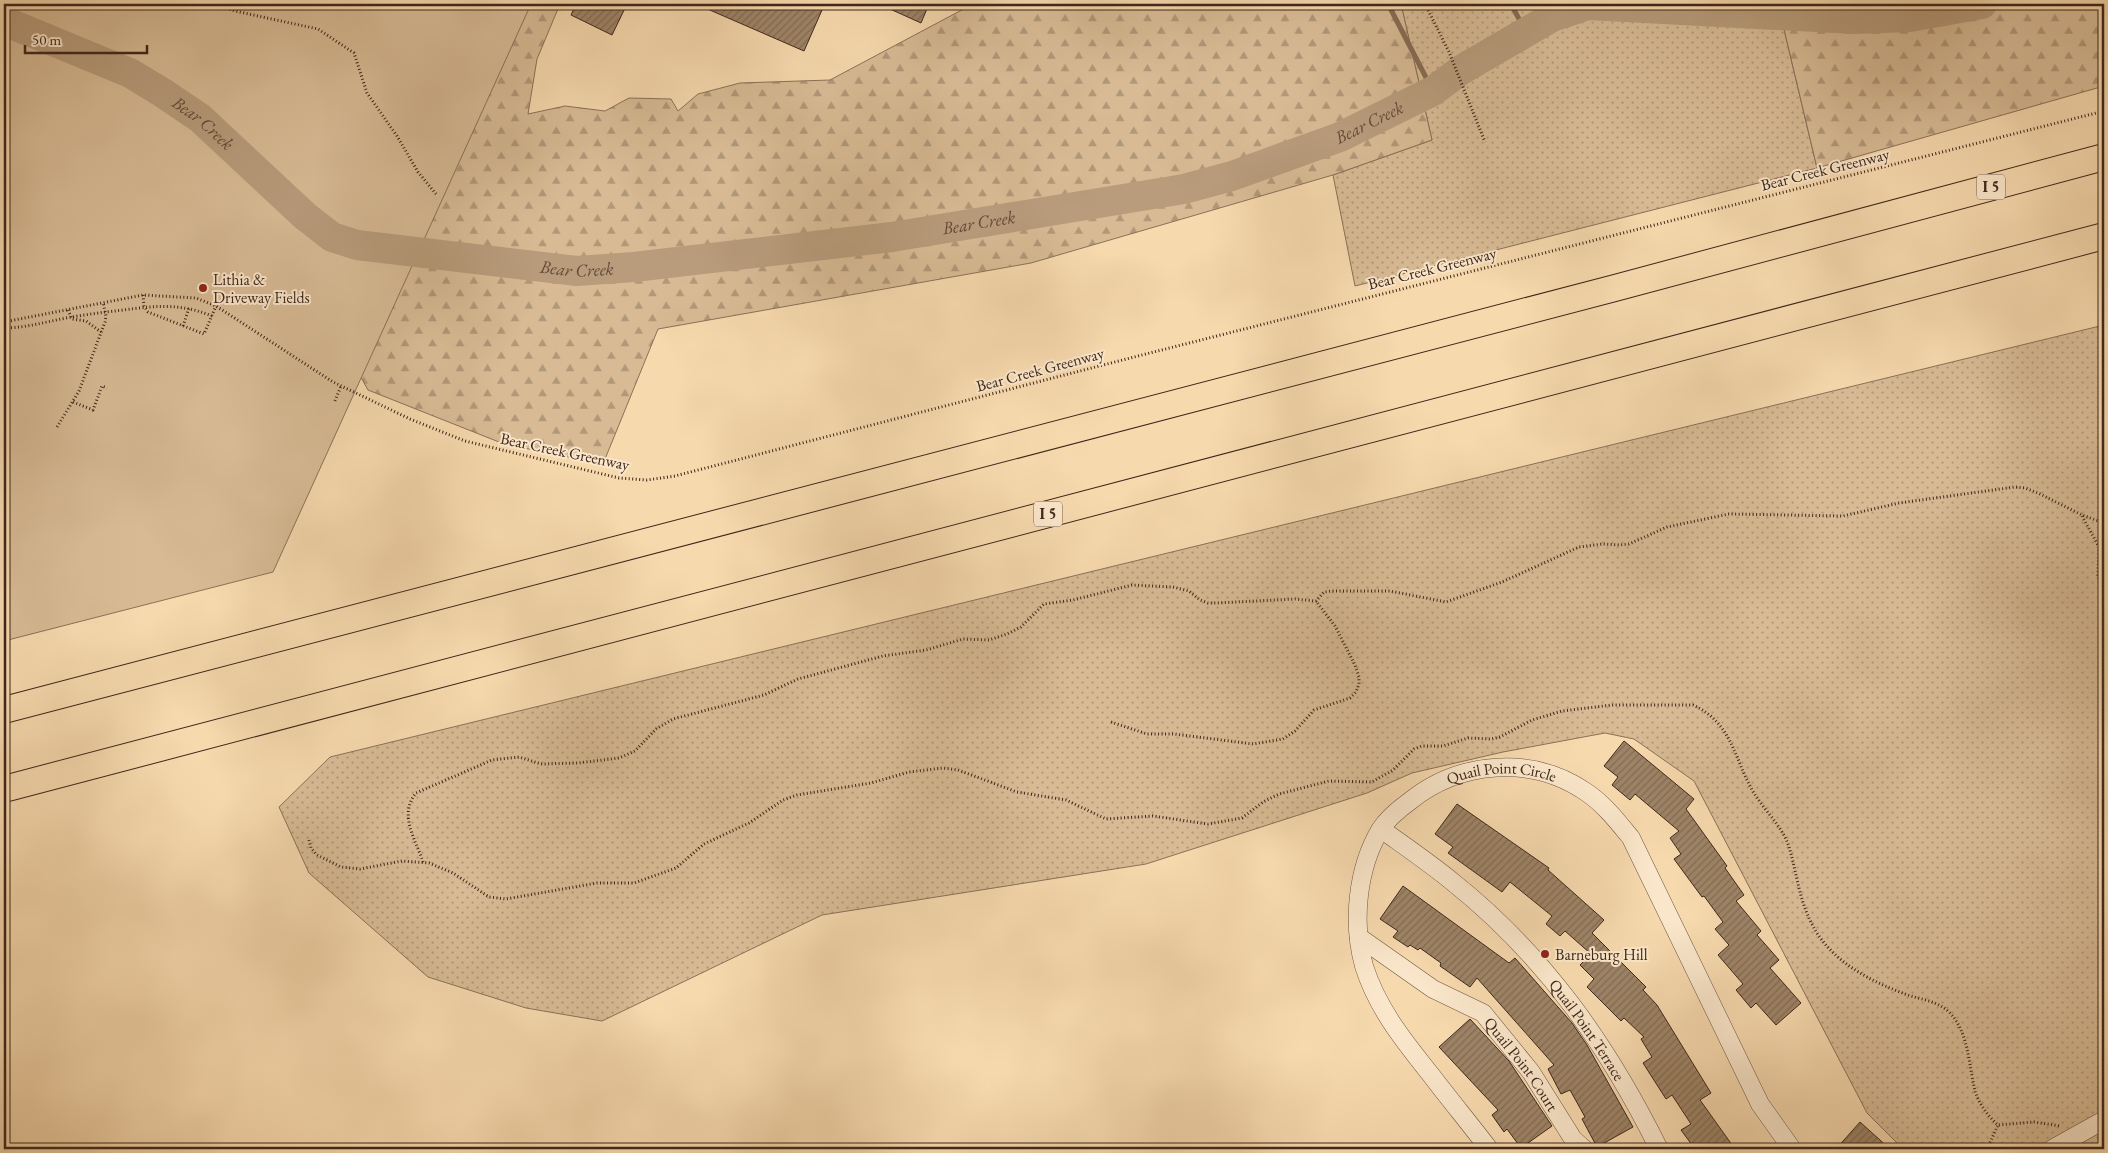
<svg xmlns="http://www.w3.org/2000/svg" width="2108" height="1153" font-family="'EB Garamond',serif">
	<defs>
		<pattern id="grass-dots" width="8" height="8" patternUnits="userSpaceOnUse" patternTransform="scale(1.25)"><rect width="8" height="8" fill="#d8bb95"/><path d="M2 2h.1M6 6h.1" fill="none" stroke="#b19879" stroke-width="1.8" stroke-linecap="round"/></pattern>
		<pattern id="forest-firs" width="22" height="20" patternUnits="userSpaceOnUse" patternTransform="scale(1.25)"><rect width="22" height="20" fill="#d8bb95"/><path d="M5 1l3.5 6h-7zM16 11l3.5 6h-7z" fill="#b19879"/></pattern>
		<pattern id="building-hatch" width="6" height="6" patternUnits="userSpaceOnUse" patternTransform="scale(1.25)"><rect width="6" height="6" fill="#9e8467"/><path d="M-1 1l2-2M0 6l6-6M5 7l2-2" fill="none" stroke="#826c54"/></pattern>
	</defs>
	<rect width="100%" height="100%" fill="#f7d9ae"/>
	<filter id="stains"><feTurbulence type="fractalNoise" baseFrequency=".004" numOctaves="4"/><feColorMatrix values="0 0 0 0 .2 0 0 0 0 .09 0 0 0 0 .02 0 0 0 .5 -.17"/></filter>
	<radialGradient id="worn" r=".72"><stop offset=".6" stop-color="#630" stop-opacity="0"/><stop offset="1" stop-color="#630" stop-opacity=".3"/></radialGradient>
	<!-- grass -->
	<path fill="url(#grass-dots)" stroke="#8b7158" d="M1401 4H1778L1817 168 1355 286 1333 175 1432 140Z
		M2104 325V1149H1903L1867 1113 1694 781 1634 739 1605 733 1503 752 1412 773 1367 793 1146 864 822 915 602 1021 526 1008 428 977 309 873 279 807 330 757Z"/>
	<!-- forest -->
	<path fill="url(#forest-firs)" stroke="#8b7158" d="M4 4H560L537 59 528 114 565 106 605 111 629 98 671 99 678 111 698 94 740 83 830 80 973 4H1401L1432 140 1333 175 1031 263 658 329 603 464 504 444 368 390 344 347Z
		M1778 4H2104V86L1817 168Z"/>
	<!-- pitch -->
	<path fill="#d8bb95" stroke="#8b7158" d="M4 4H531L273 572 4 641Z"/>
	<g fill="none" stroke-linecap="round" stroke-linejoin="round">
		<!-- stream -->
		<path stroke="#876d55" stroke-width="5" d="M1388 4 1433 91
			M1511 4 1526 32"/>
		<!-- river -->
		<path stroke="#b89c7c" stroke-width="30" id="s1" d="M4 21 130 73 163 93 200 118 305 216 332 237 357 245 577 271 634 267 892 237 1184 189 1232 176 1340 137 1433 91 1461 70 1552 17 1588 5 1854 19 1910 17 1982 4"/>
	</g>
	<!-- building -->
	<path fill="url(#building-hatch)" stroke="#3e271b" d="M576 4H627L612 35 571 15Z
		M696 4H809L822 10 804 51Z
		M879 4H929L921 23Z
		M1624 741 1694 799 1686 809 1727 866 1725 868 1744 895 1736 901 1761 931 1757 935 1779 960 1770 968 1801 1003 1776 1025 1756 1003 1751 1008 1736 990 1743 984 1718 955 1729 945 1715 929 1723 922 1704 896 1702 897 1674 859 1681 854 1670 838 1679 831 1635 794 1630 800 1612 785 1618 777 1604 766Z
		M1457 804 1549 868 1548 870 1604 920 1592 933 1646 987 1643 990 1657 1005 1711 1093 1700 1100 1735 1149H1695L1681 1130 1691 1124 1672 1095 1666 1099 1643 1063 1652 1057 1641 1039 1644 1037 1624 1018 1621 1021 1587 987 1594 979 1580 965 1591 954 1565 931 1560 936 1546 924 1552 916 1510 882 1502 892 1448 853 1453 847 1435 834Z
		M1403 886 1509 963 1515 958 1572 1023 1587 1045 1633 1127 1597 1147 1582 1119 1585 1117 1570 1090 1561 1094 1548 1069 1554 1065 1477 978 1470 987 1440 966 1441 963 1420 948 1418 950 1410 945 1408 947 1393 937 1398 931 1380 919Z
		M1470 1019 1509 1061 1552 1126 1521 1148 1507 1129 1504 1132 1492 1115 1498 1110 1439 1047Z
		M1860 1122 1890 1149H1836Z"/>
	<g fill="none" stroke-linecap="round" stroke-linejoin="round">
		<!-- minor casing -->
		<g stroke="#6c5440" stroke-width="19">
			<g id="minor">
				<path id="s2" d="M1381 829C1406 847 1431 864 1454 883 1545 956 1608 1046 1659 1149"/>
				<path id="s3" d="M1359 937 1433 989 1483 1013 1531 1072 1573 1139 1584 1149"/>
				<path id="s4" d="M1489 1149C1470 1124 1450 1100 1431 1075 1404 1041 1377 1008 1364 966 1352 923 1357 869 1380 830 1387 819 1399 809 1410 801 1460 761 1532 755 1586 792 1604 804 1618 822 1631 838L1760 1104 1792 1149"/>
				<path d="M2052 1149 2104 1120"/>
			</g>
		</g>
		<!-- highway casing -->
		<g stroke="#3e271b" stroke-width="28">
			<path id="highway" d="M4 710 1615 288 2104 157
				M4 789 2104 236"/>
		</g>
		<!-- path -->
		<path stroke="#3e271b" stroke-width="3" stroke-dasharray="1 2.5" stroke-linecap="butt" d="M128 4 142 8 151 4
			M213 4 235 11 318 29 354 53 367 93 397 136 418 172 436 194
			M1425 4 1449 52 1485 142
			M143 295 144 306 148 312 204 334 216 306
			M68 310 72 319 86 321 101 332
			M4 322 143 295 196 298 216 306 333 382 410 419 465 441 619 478 647 480 675 476 1134 357 2104 111
			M183 326 189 308
			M4 328C23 328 42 323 61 319 76 316 91 314 106 312 145 308 173 300 212 316
			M335 401 341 386
			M73 402 93 410 102 386 107 388
			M57 427 79 391 105 322 106 316 103 302
			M2082 516 2099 547 2098 575 2104 609
			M2100 558 2104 549
			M1111 722 1147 734H1174L1253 744 1283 739 1295 731 1314 710 1350 698 1356 692 1359 684V677L1355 665 1335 626 1316 601
			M309 840 311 848 317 855 341 867 360 869 402 861 429 863 453 873 489 897 506 899 597 883H634L676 868 704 844 749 823 783 800 797 795 871 783 909 772 943 768 958 770 1017 792 1066 800 1106 819 1153 816 1208 824 1242 818 1263 802 1279 794 1329 781 1372 782 1393 770 1414 749 1422 746H1443L1468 738 1491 739 1500 737 1532 720 1562 711 1612 705H1693C1733 723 1734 760 1754 793 1764 810 1783 827 1789 847 1797 873 1799 901 1813 926 1831 961 1870 981 1905 994 1921 1000 1937 1000 1950 1013 1969 1033 1969 1067 1975 1091 1979 1104 1988 1116 1998 1125L2034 1122 2060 1126
			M423 862C416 840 398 815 416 793L492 760 519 757 541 764 578 763 619 758 635 751 656 729 673 719 764 695 798 679 883 656 926 650 963 639 989 640 1007 634 1021 627 1044 604 1073 600 1132 585 1173 587 1189 591 1200 600 1208 603H1216L1295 599 1316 601 1324 592 1332 591H1390L1446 602 1502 582 1579 547 1603 544 1620 545 1629 544 1667 527 1729 514 1843 516 1899 503 2015 487 2025 488 2038 493 2082 515 2104 523
			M2104 1097 2102 1088 2104 1076
			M1987 1149 1998 1125"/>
		<!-- minor -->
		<use href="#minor" stroke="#fae6ca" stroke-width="18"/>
		<!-- highway -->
		<use href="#highway" stroke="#f7d9ae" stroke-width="26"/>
	</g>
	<!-- markers -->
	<g fill="#8f2418" stroke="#fae6ca" stroke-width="2">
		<circle cx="203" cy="288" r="5"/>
		<circle cx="1545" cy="954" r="5"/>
	</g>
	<g text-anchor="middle" stroke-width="4" stroke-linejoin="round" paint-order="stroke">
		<!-- shield labels -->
		<g fill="#fae6ca" stroke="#766050" stroke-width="1">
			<rect x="1977" y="174.5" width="28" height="25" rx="4"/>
			<rect x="1034" y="501.5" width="28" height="25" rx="4"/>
		</g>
		<g font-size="15" font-weight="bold" fill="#3e271b">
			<text x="1991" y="192">I 5</text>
			<text x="1048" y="519">I 5</text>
		</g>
		<!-- street labels -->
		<g font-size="16" fill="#3e271b" stroke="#fae6ca">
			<text transform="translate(1825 169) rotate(-14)" y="6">Bear Creek Greenway</text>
			<text transform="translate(1432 268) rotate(-14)" y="6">Bear Creek Greenway</text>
			<text transform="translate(1040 369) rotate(-15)" y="6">Bear Creek Greenway</text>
			<text transform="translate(565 451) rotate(12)" y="6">Bear Creek Greenway</text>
			<text dy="6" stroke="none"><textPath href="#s4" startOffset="504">Quail Point Circle</textPath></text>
			<text dy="6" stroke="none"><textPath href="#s2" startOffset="290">Quail Point Terrace</textPath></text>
			<text dy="6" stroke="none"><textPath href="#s3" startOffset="210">Quail Point Court</textPath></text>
		</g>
		<!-- poi labels -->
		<g font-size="16" fill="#3e271b" stroke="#fae6ca" text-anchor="start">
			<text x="213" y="285">Lithia &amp;<tspan x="213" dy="18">Driveway Fields</tspan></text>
			<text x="1555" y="960">Barneburg Hill</text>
		</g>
		<!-- water labels -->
		<g font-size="18" font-style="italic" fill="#634a38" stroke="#fae6ca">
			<text dy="6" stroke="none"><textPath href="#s1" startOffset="1455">Bear Creek</textPath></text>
			<text dy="6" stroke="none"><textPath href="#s1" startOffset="225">Bear Creek</textPath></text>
			<text dy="6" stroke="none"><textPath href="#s1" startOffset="1050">Bear Creek</textPath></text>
			<text dy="6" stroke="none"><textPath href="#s1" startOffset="645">Bear Creek</textPath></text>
		</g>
	</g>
	<!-- margin -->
	<rect width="2108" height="1153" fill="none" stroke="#f7d9ae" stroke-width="20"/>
	<rect x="5" y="5" width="2098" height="1143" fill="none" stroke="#3e271b" stroke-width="2.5"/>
	<rect x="10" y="10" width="2088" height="1133" fill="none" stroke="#3e271b"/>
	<!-- scale -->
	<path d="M25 45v8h122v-8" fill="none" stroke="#3e271b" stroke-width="2.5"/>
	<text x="32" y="45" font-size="15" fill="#3e271b" stroke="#fae6ca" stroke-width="4" paint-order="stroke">50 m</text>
	<rect width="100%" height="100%" filter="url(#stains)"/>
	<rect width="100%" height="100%" fill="url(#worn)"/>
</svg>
